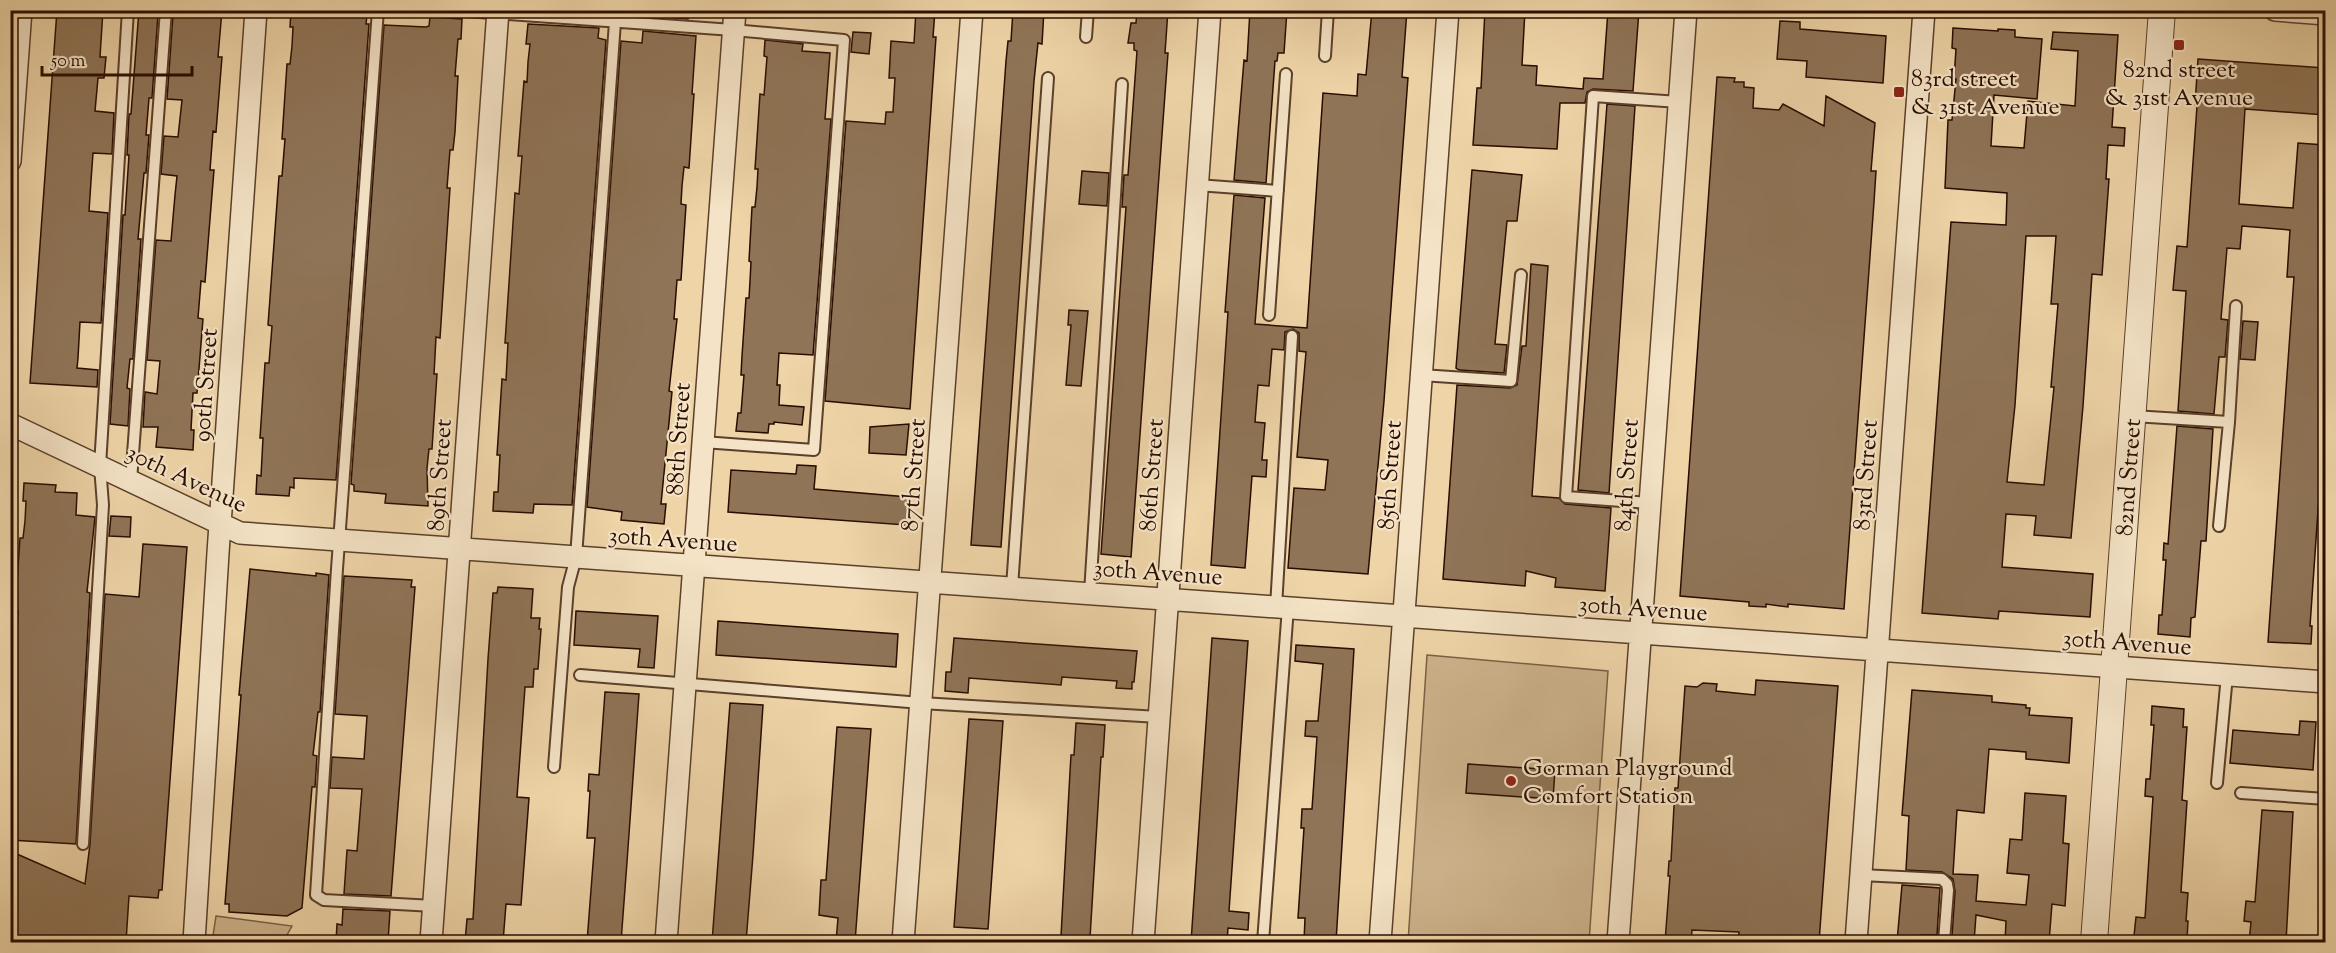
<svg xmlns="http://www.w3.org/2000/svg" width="2336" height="953" font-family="'Sorts Mill Goudy',serif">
	<rect width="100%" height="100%" fill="#eed4a7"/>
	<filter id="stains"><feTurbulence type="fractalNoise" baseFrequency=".00333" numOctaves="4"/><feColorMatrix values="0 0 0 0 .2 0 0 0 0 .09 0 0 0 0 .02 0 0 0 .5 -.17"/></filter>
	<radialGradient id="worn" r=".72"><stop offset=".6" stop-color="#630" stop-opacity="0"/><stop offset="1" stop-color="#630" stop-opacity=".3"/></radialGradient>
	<!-- green -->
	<path fill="#ccb28b" stroke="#7a6046" stroke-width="1.5" d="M1427 655 1608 671 1589 942H1408Z
		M216 916 292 926 283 942H212Z"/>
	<!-- building -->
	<path fill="#8f7457" stroke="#280d00" stroke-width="1.5" fill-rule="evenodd" d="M57 10H103L100 57H106L104 78H98L95 111 114 113 112 154 93 153 91 181 89 211 108 213 101 323 80 322 78 358 77 368 98 370 97 387 30 383Z
		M139 10H155V14H158L152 98H149L146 135H149L146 173H144L138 239H141L133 359H130L127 388 130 389 128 426 110 424 123 215H125L129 155H127L129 114H131Z
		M189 10H222L218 57H222L216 132 213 131 210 170H214L210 219 205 282 201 281 198 318 203 319 197 393H193L191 430H194L193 450 156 447 158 427H143L145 392 157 394 160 361 147 360 156 240 171 241 175 195 177 176 161 174 164 136 178 137 182 100 167 99 173 15 188 17Z
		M291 10H329V12L367 15 366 24H369L336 480 294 478V488L290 487 289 496 256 494 257 475 261 476 263 438H260L265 363H269L272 326 268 325 279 176H282L285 139H282L287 64H290L292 46 293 27H290Z
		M645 10H688V19L644 16Z
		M916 10H935L933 37H936L910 409 825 401 846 121 885 124 886 112H893L895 78H889L891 41 914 43Z
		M1013 10H1044L1042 44 1038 43 1034 81 1001 547 971 545 1006 61 1008 41H1011Z
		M1137 10H1168L1165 53H1168L1131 557 1101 554 1126 207H1122L1124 175H1128L1137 51 1134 50V43H1128L1131 23H1136Z
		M1250 10H1287L1284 53H1278L1277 61H1275L1266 183 1234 180 1244 60 1247 61Z
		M1372 10H1407L1402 77 1408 78 1384 401 1368 574 1288 568 1294 488 1325 490 1328 460 1297 457 1306 352 1299 351V333L1293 329 1285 332 1284 350 1272 349 1269 386 1258 385 1255 422 1265 423 1262 460H1267L1266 477 1252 476 1245 568 1211 565 1228 312H1225L1234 195 1265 198 1255 324 1307 328 1323 93 1357 96 1358 74 1366 75Z
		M1485 10H1525L1522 65 1537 66 1536 85 1583 89 1584 78 1603 79 1608 10H1639L1633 91 1593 89 1587 92 1585 103H1560L1557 149 1473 145 1477 88H1481Z
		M430 17 462 19 461 39H458L455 76H458L455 132 453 150H450L447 188H450L440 338 436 337 435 356 434 374H437L432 449H429L427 468 428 506 385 503 386 494 354 491V485L351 484 384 25 426 27 429 26Z
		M1780 21 1800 22V29L1886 36 1883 83 1806 77 1807 61 1777 59Z
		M528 24 599 28 598 38 606 40 572 505 534 504 533 513 493 511 494 492H498L500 455H497L502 379 506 380 507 361 508 343H505L515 193 519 194 522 156H518L524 81 527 82 528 62 530 44H526Z
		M1953 28 1998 31V29L2015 30V37L2042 39 2037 99 1994 95 1991 146 2024 148 2028 101 2075 106 2078 51 2051 49 2053 32 2118 35 2112 127 2125 128 2124 146 2108 145 2106 179H2109L2102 275 2092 274 2083 406 2071 538 2034 535 2036 516 2006 514 2002 567 2093 574 2090 617 1999 611 1998 619 1922 613 1951 222 2006 225 2007 193 1945 188 1948 120H1952L1956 79H1954L1956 49 1952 48ZM2026 236H2056L2051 304H2058L2051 387H2054L2044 485 2007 482 2015 405Z
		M643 31 696 36 692 94H694L689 168 684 167 682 186 681 204 686 205 681 280H677L674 319H677L669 391 672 392 661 504H666L664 524 621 520 622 512 587 507 621 41 642 43Z
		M853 32 871 33 869 54 851 52Z
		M765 40 803 44 802 51 830 53 825 119H831L813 355 779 353 777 385H780L779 405 804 407 802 425 774 422V424H769L768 433 736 431 738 413H741L744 375H741L742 356 746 298H749L750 281 751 262 749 261 752 207H755L757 187 758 169H755L760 94 764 95 767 57 764 56Z
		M2198 59 2325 68V115L2245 109 2239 204 2293 208 2298 143 2325 145V410L2310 626H2312L2311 644 2268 642 2294 277H2287L2290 230 2242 226 2240 249 2227 248 2221 319 2228 320 2225 357H2219L2214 414 2178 411 2186 291 2173 290 2177 246 2187 247 2197 106 2195 105Z
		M1717 77 1735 78 1734 82H1744V87L1754 88 1753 108 1779 110 1783 104 1824 126 1826 96 1875 123 1871 171H1876L1874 202 1844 609 1788 604V607L1766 604V607L1749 606V602L1680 596Z
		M1607 104 1635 106 1609 493 1578 490Z
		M1472 170 1522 175 1517 221H1507L1495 344 1507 345 1504 373 1459 370 1456 368Z
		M1082 171 1109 173 1107 206 1079 204Z
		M1531 264 1548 266 1532 496 1559 498 1565 504 1611 508 1605 591 1555 587 1556 578 1526 571 1525 586 1443 579 1457 385 1510 388 1517 385 1522 346H1526Z
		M1069 310 1088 311 1081 386 1066 385 1071 325H1068Z
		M2243 321 2258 322 2255 360 2240 359Z
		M909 424 906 455 869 453 870 427Z
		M2177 426 2213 429 2206 541H2201L2195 617 2191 618 2190 637 2158 634 2159 615H2162L2166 560H2163L2164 543 2168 544Z
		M797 465 816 466 814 489 908 497 906 525 728 512 731 470 796 474Z
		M24 483 56 485 55 492 77 493 76 515 95 517 87 592 90 593 76 844 10 840V720L13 684H10V673L12 647 16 648 18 611H15L20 538H23L25 521 26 501H23Z
		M111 516 131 517 130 537 109 536Z
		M143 544 187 547 162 890H159L158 898 129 896 126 942H10V851L85 884 90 844 105 594 139 597Z
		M250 569 316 576V573L329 575 320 712H318L313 755 317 756 315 787H312L302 908 287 916 229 912V904H225L241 695H239Z
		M344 576 412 580 411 587H415L391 896 344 894 347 850 357 851 362 789 330 788 332 757 364 759 367 716 335 714Z
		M498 587 533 589 531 618H540L539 629H541L538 669H534L533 687H525L517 797 529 798 521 905 506 904 503 942H465L467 919H473L488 659 493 593H497Z
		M576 611 658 616 654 668 638 667 640 649 574 645Z
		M718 621 898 634 896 667 716 655Z
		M954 638 1137 651 1134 682H1132V689L1116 688 1117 681 1062 677 1061 685 969 678 968 693 945 691 946 672H951Z
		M1212 638 1248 641 1229 911 1249 913 1248 930 1228 928 1227 942H1191Z
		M1296 645 1354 649 1336 942H1304L1305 918H1298L1304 828H1301L1302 809H1312L1317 737 1305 736 1306 721H1318L1323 664 1295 661Z
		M1756 680 1838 686 1819 942H1738L1739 932 1692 930 1691 942H1665L1670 876H1668L1669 861H1671L1675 788H1678L1685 686 1697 687 1703 683 1717 684 1716 691 1755 695Z
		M1912 690 1992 696V702L2026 705V708H2030L2029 715 2072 718 2069 763 2026 759V752L1989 749 1984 813 1957 810 1953 874 1978 875 1976 901 2026 905 2029 875 2007 873 2010 839 2022 840 2025 793 2066 796 2063 843 2069 844 2065 906 2052 904 2049 942H2005L2006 921 1976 915 1974 942H1955V936H1952L1955 891 1953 879 1942 872 1906 870 1909 816 1902 815Z
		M605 692 639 694 627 862 621 942H587L595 838H587L590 791H588L589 774 599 775Z
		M730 703 763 705 753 855 746 942H712Z
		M2152 706 2184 709 2183 727H2187L2182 800 2187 801 2181 892 2188 893 2186 921H2188L2187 940 2168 939V942H2138L2139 937 2134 936 2136 917 2145 918 2153 797 2145 796 2146 779H2150L2154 725H2151Z
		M969 719 1003 721 988 929 954 927Z
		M2300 721 2316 722 2313 770 2230 763 2233 730 2299 735Z
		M1076 723 1105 725 1103 757H1101L1090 938 1061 936 1070 772 1071 755H1074Z
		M837 727 871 729 855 942H836L838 918 819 915 821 880H826Z
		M1468 764 1555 770 1553 799 1466 793Z
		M2262 810 2293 812 2286 942H2249L2251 922 2244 921 2246 901 2255 902Z
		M1902 885 1940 888 1937 935H1921V942H1897Z
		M343 909 390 911 388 942H336L337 924 342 925Z"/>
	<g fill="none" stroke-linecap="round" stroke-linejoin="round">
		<!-- service casing -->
		<g stroke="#5a3f2a" stroke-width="14">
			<path id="service" d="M378 10 337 569 316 895 324 900 434 906
				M452 10 733 30 844 40 814 450 703 442
				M1086 37 1088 10
				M1325 56 1328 10
				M1197 185 1278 191
				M1269 315 1286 74
				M1421 375 1511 381 1521 275
				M2133 416 2229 422
				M131 481 166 10
				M1650 503 1566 497 1593 96 1679 102
				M2219 526 2229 422 2236 306
				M1012 587 1048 78
				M1090 593 1122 84
				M1276 607 1292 336
				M580 675 921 703 1159 717
				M554 767 568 587 576 557 615 22
				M2217 783 2227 675
				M2241 793 2326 799
				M83 844 103 505 100 466 128 10
				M1861 875 1942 879 1947 884 1948 890 1944 942
				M1263 942 1288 607"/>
		</g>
		<!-- minor casing -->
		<g stroke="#5a3f2a" stroke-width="24">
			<path id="minor" d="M2275 10 2326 14
				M10 161 21 10
				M10 424 240 533 2326 682
				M194 942 218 553 256 10
				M431 942 498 10
				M666 942 735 10
				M903 942 972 10
				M1143 942 1210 10
				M1380 942 1448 10
				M1618 942 1686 10
				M1856 942 1924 10"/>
		</g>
		<!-- tertiary casing -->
		<g stroke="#5a3f2a" stroke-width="28">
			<g id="tertiary">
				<path id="s1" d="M2094 942 2162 10"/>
			</g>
		</g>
		<!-- service -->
		<use href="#service" stroke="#f4e3c6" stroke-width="10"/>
		<!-- minor -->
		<use href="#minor" stroke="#f4e3c6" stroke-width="21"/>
		<!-- tertiary -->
		<use href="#tertiary" stroke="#f4e3c6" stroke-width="26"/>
	</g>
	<!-- markers -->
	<g fill="#8f2418" stroke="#f4e3c6" stroke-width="2">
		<rect x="2173" y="39" width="12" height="12" rx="3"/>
		<rect x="1893" y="86" width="12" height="12" rx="3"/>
		<circle cx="1511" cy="781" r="6"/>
	</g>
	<g text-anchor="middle" stroke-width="4.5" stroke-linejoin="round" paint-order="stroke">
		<!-- poi labels -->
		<g font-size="24" fill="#280d00" stroke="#f4e3c6" text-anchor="start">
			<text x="2179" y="77" text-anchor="middle">82nd street<tspan x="2179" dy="28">&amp; 31st Avenue</tspan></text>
			<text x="1911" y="86">83rd street<tspan x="1911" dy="28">&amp; 31st Avenue</tspan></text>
			<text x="1523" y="775">Gorman Playground<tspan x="1523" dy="28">Comfort Station</tspan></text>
		</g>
		<!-- street labels -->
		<g font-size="24" fill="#280d00" stroke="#f4e3c6">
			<text transform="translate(205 385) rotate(-86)" y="8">90th Street</text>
			<text transform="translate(678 439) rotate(-86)" y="8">88th Street</text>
			<text transform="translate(439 475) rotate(-86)" y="8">89th Street</text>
			<text transform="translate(913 475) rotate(-86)" y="8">87th Street</text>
			<text transform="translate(1151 475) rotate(-86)" y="8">86th Street</text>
			<text transform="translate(1389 475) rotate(-86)" y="8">85th Street</text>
			<text transform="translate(1626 475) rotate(-86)" y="8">84th Street</text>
			<text transform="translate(1865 475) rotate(-86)" y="8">83rd Street</text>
			<text dy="8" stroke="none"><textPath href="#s1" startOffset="466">82nd Street</textPath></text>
			<text transform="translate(187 478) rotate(25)" y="8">30th Avenue</text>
			<text transform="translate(673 539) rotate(4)" y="8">30th Avenue</text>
			<text transform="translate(1158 572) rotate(4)" y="8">30th Avenue</text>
			<text transform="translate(1643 608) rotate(4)" y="8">30th Avenue</text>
			<text transform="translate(2127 642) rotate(4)" y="8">30th Avenue</text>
		</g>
	</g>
	<!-- margin -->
	<rect width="2336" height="953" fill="none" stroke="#eed4a7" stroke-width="36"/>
	<rect x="12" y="12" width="2312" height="929" fill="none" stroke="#280d00" stroke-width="3"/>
	<rect x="18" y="18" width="2300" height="917" fill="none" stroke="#280d00" stroke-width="1.5"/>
	<!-- scale -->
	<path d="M42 66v9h150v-9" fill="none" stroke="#280d00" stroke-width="3"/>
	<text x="51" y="66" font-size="18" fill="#280d00" stroke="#f4e3c6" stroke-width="4.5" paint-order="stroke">50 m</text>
	<rect width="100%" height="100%" filter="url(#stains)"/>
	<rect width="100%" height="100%" fill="url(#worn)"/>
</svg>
